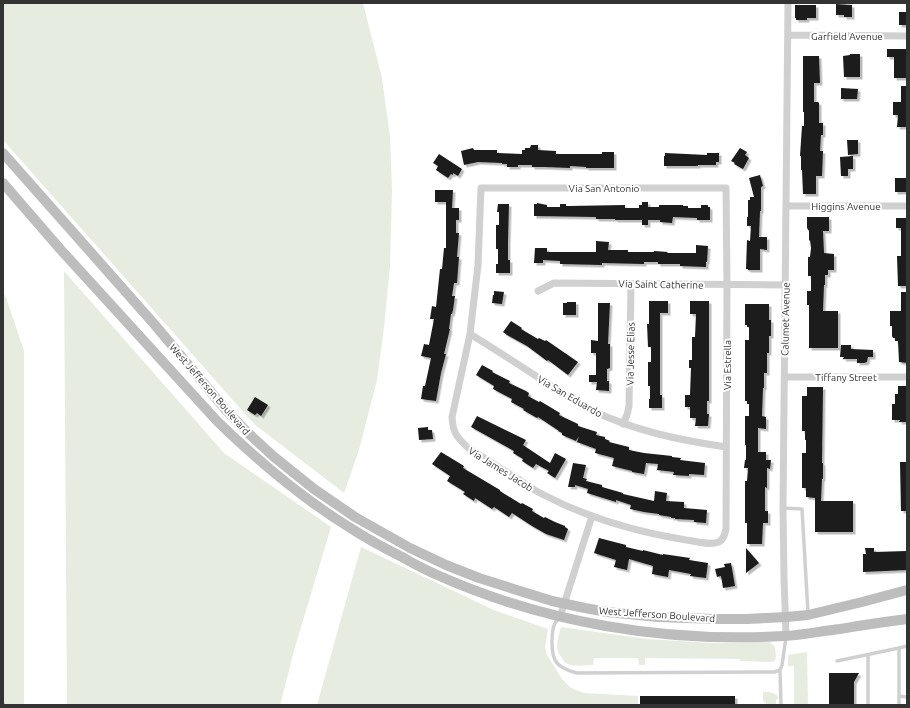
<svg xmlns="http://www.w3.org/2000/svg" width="910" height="708" font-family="Ubuntu,sans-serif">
	<defs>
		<filter id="shadow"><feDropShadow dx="2.5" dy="2.5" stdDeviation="0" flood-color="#0004"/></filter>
	</defs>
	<rect width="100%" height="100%" fill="#fff"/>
	<!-- green -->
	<path fill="#e6ecdf" d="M3 3H363L382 78 390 137 392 190 390 266 384 327 377 380 359 450 344 493 254 424 3 140Z
		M64 271 224 453 331 527 295 647 280 705H67Z
		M3 294 6 297 24 351V705H3Z
		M361 547 494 610 548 629 545 647 547 655 562 679 571 688 584 693 638 696V705H508L507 704V705H317Z
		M561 627 647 639 710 643 770 642 775 647 776 656 775 661 773 662 741 661 739 659 645 658V665H639L638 658H594L593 665C586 665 575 667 568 664 565 663 563 660 561 657 554 648 558 638 561 627Z
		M807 652 808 705H794V666H788V655Z
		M763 692C770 692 774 692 778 697V699L776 700V704L767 705 763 700Z"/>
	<!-- building -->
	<path fill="#1a1a1a" filter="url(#shadow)" d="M836 4 852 5V17H844V15H836Z
		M795 5H816V18H807V20H796V18H795Z
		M899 12H907V25H899Z
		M887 49H907V78H894V57H887Z
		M850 54H860V77H844L843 56 850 55Z
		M803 56H819L820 83H814V102H818L819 103V123H823V135H821L820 151H823L822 176H816V194H803L802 170H801V156H800L802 126H804V112H803Z
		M901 86H907V127H897L898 115H893V102H901Z
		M841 88 858 89 857 99H841Z
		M847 140H858V154L848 155Z
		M531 145H538V150L556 151V154H602V152H614V168H586V167L570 166V168L545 167H532V165H518V167H507V164H502V163L478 162 464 165 461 151 473 148 474 150H497V153L522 154V150H525V148H530Z
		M740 148 747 152 745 155 749 158 743 169 734 164 735 163 731 161Z
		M665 153 707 155V153H719V162H716V165H698V166H664V156H665Z
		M439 154 462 169 458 176 453 173V175L451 174 448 178 436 170 438 166 433 163Z
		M853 156V169H848V176H841L840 157Z
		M760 175 763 186 761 187V211H760L759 237H767V250L760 249V270H748V269H746L747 240 750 241 751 226H747V217H748V200H750V197H754L749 178Z
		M895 178H907V192H895Z
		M435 190H453L452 208H459V220H456V233H459L457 257H459L457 283H454L452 296H455L453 310 452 314H451L449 329H450L444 354H446L441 373 436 401 421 399 423 386H425L431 358 421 356 424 344 429 345 434 319H430L432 306 436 307 440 269H442L444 248H446V202H435Z
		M642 202H648V207H659V205H683V206H688V208H701V205H708V207H710V220H697V218L673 217 672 223 660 222V220H648V225H642V220H615V219H596V217L534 216V204H537V203L547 205V207H560V204H566V206H569L625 205V208H639V205H642Z
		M498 204H509L508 241V260H510V273H496V264H498V249H496V225H499V212H497Z
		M807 217H829V231H823L824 253 834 254V270H828V275H825V285H824L823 311H838V348H809V305H807V291H811V276H808V257H810L811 248 810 240 809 241V231L807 228Z
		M896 218H907V286H898L897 256H901V228H896Z
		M596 241 609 242 608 250H628V252H654V251L668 252 667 253H696V245L708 246 707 262H706V267L680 266V264H658V262H644V264L602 263V265L560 264V261L543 260V263H534L535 248H547V252H596Z
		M494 291 504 292 502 304 492 303 493 295H494Z
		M901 292H907V363L899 362 898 341H895V338H893L892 336V326H890V311H901Z
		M649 301H668V313H660V395H662V408H649V399H650V386H648V362H651V347H648L647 324H649Z
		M690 301H709V401H707V414H709L708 426H695L696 418H690V407H685V395H690L691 368H689V360H692V337H695L696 314H690Z
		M567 302H576V315H563V303H567Z
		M598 303H610L608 344H610V368L607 369V381H609V391L596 390 597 382H589V375H596V353H591V340L598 341Z
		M745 304H769V320H771V336H769V353H767V373H764V388H763L762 416 766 417V429L758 428V452H766V460H771L770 469 767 468V488L765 487V511H768V523H763L762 544H747V523H745V481H747L748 468H744L745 460H746V445H745V416H749V404H747V401H745V340H749V327H747V325H745Z
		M511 321 522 328 521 329 538 339 539 338 545 341 546 340 578 362 568 375 548 360 547 361 527 346 507 335 503 332Z
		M841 345H851V349L873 350V357H868L867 362 864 363H857V359H843L844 357H840Z
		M482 365 493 371 492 372 510 381 509 383 526 391 529 393 528 396 539 402 540 401 560 413 559 415 578 424V426L597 432 596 435 605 437V439L610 441 609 442 629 447V450L644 453 672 456V457L681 458 680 460 705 463 704 475 689 474V476L673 475 674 472 657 470 658 464 646 463 644 474 632 472V471L612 466 614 458 595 453 596 449 577 442 579 436 576 441 562 435V433L558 431H559L538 417 537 418 523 410 524 409 511 402 512 399 493 389 494 386 476 375Z
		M898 386H906L907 387V422H899L900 420H892V404H895V394H898Z
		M807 387H823L822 463H823V479H822L821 501H853V532H815V498L806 497V488H802V453H806V440H805V431H802V396H807Z
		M255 397 268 405 261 416 257 413 255 415 247 410Z
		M477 416 526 440 523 445 550 463 555 453 566 459 555 478 547 473 549 471 536 464 533 468 522 461 523 459 513 453 514 451 471 427Z
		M428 427V430H432L433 439 419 440 418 428Z
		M441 452 464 466 463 468 500 490V491L503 493 521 504 522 503 533 509 532 511 544 518 545 517 555 522 565 526V527L568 529 564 540 546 534 532 526 512 513 509 517 494 507 492 509 475 498 474 501 463 494 465 492 447 481 450 476 432 464Z
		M900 462H907V511H901Z
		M573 463 586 465 583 478 587 479 586 481 602 485V487L623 493V494L654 501 655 491 667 493 666 501 684 502V508L707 510 706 523 694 522V520L675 519V518H671V517L659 515V514L644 512 630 509 631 505 616 500V502L587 493 588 489 575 485V487H568Z
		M599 538 626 545V547L643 551V550L663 555V554L690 558 689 560 708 563 706 578 690 576 691 574 669 570 668 577 652 574 653 566 629 559 627 570 614 567 616 560 594 553Z
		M746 548 759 563 746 573Z
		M865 548H874V552L907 551V570L863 572V554H866Z
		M731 563 735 586 723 588 721 576 717 577 715 569 725 567 724 564Z
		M829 673H859L854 682V705H829Z
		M640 696H735V705H640Z"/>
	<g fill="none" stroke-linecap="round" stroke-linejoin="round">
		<!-- service -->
		<path stroke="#d0d0d0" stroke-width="3.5" d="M783 508 802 509 808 613
			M559 618C558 620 556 621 555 623 551 631 551 652 555 660 559 668 569 671 577 673L774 672 780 670
			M837 661 899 648
			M899 696 907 697
			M3 703 4 705
			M781 705 780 670 782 665 786 637
			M868 705V655
			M899 705V648L907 646"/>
		<!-- minor -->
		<path stroke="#d0d0d0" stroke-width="7" d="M788 35 907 36
			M481 188H726L727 285 726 529C725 534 724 539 719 542 709 546 696 541 686 540 637 532 588 518 544 495 535 491 527 485 518 479 501 469 484 458 467 447 456 436 453 433 452 417L470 334 478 265Z
			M786 206H907
			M538 291 554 283 786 285
			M470 334C493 348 516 363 539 378 556 389 574 402 591 410 635 431 679 440 726 447
			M785 377H907
			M623 424 627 415 629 406 631 284
			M560 617 592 516
			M786 636 784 578 783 508 788 3"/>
		<!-- secondary -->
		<path stroke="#bdbdbd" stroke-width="10" d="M3 153 155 325 226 410 247 432 273 456 314 489 355 517 410 548 446 565 479 578 552 601 585 608 607 612 658 617 715 619H747L786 617 808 615 862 602 907 590
			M3 183 61 250 217 421C258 461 303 499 352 529 369 540 386 549 404 558 414 564 424 569 435 574 544 623 665 643 784 636 803 635 821 631 840 629 862 625 885 622 907 619"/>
	</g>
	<g text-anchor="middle" stroke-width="4" stroke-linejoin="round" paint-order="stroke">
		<!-- street labels -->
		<g font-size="10" fill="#333" stroke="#fff">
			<text x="847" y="40">Garfield Avenue</text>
			<text x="604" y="192">Via San Antonio</text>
			<text x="846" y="210">Higgins Avenue</text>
			<text transform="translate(661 284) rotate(1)" y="4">Via Saint Catherine</text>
			<text transform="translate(785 319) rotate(-89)" y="4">Calumet Avenue</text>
			<text transform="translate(630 354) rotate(-89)" y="4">Via Jesse Elias</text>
			<text transform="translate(727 365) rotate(-90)" y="4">Via Estrella</text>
			<text x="846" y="381">Tiffany Street</text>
			<text transform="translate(210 389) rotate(49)" y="4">West Jefferson Boulevard</text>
			<text transform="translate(570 396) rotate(30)" y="4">Via San Eduardo</text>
			<text transform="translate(501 469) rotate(32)" y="4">Via James Jacob</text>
			<text transform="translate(657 614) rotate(4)" y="4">West Jefferson Boulevard</text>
		</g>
	</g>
	<!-- border -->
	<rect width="910" height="708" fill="none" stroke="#333333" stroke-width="8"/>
</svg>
